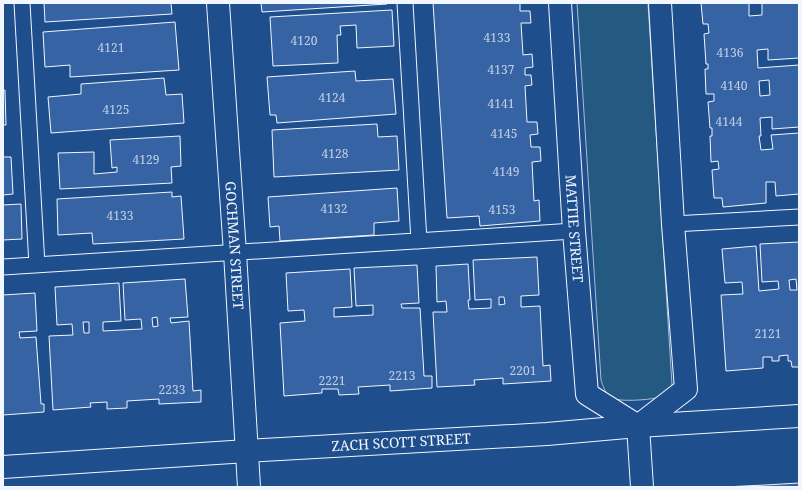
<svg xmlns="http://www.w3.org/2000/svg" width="802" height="490" font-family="'Noto Serif',serif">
	<rect width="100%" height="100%" fill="#1f4e8c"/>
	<!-- green -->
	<path fill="#245a82" stroke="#a8bbd7" d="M577 3H648L672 385C669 391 663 397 656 398 647 400 619 402 612 398 605 394 603 386 601 380Z"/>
	<!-- building -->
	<path fill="#3563a3" stroke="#f2f6ff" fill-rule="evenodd" d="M44 3H171L172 14 45 22Z
		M261 3H387V4L262 12Z
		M433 3H520V11H530L531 23H521L523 55 532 54 533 67 525 68V75H531L532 85 525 86 527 122H537L538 134 530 135 531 147H540L541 161 532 162 534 201 539 200 540 221 480 226 479 216 447 218Z
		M701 3H749V16L762 15V3H799V58L768 60V49L757 50 758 68 799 65V127L772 129V117L760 118 761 136H759L761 150 773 149 771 135 799 133V194L776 196 775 182H766V203L723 207 722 198H714L712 170 719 169 718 161 711 162 710 136H712V128H710L708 102 714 101V94H706L705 69H708V64H706L704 34 709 33 708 24H703ZM769 80 770 95 760 96 759 81Z
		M392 10 394 46 357 48 356 25 340 26 341 35H337L338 63 273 66 270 17Z
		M175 22 179 70 70 77V65L45 67 43 32Z
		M355 71 356 81 393 79 396 114 277 123 276 115H270L267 77Z
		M164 78 166 95 182 94 184 123 51 133 48 97 81 94V84Z
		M5 90 6 125H3V91Z
		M377 124 378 137 397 136 399 170 274 177 272 130Z
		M180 136 181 166 171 167 172 183 60 189 58 153 94 152V174L117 172V167L112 168 110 140Z
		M3 157H11L13 194 3 195Z
		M397 188 399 221 374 223V235L280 241 279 226 270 227 268 197Z
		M172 192V197L181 196 184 239 93 244 92 233 58 235 57 199Z
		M21 204 22 239 3 240V205Z
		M799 242V367H792L791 361H788V355L779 356V361H772V357H763V368L726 371 721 295 743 294 742 282 725 283 722 249 756 246 759 291 779 289 778 281 762 282 760 244ZM796 279 797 290H790L789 280Z
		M537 257 539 295 521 296V307L540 306 543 366 550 365 551 381 503 384V378L474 380 475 385 437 387 433 312H447L446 301 437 302 436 266 468 264 470 300H468L469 309 491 308V299L475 300 473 260ZM499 297H504L505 304 499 305Z
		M417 265 419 303 401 304 402 308H420L424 376H432V388L390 391V385L358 387 359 394 339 395 338 389H322V393L284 396 280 323 305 321 304 310 288 311 286 273 350 269 352 307 334 308V317L373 315V305L356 306 354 268Z
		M185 279 188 317 170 318 171 323 189 321 193 391 201 390V402L159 404V399L127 401V408L107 409V402L90 403 91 407 53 410 49 336 73 335 72 324 57 325 55 287 119 283 121 321 103 322V331L142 329 141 319 125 320 123 283ZM157 317 158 326 153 327 152 318ZM83 322H89V333H84Z
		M35 293 37 331 19 332 20 338 36 337 41 404H44V412L3 415V295Z
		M799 483V487H723L765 485Z"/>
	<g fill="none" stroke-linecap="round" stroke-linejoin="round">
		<!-- service casing -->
		<g stroke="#f2f6ff" stroke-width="17">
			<path id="service" d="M22 3 37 265
				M405 3 419 241
				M673 224 799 217
				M3 267 574 231"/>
		</g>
		<!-- minor casing -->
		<g stroke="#f2f6ff" stroke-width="24">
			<g id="minor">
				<path id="s1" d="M218 3 235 253 249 487"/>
				<path id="s2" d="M560 3 574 231 587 394 638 426"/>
				<path d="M638 426 686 389 673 224 660 3"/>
				<path d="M638 426 642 487"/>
			</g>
		</g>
		<!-- tertiary casing -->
		<g stroke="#f2f6ff" stroke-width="24">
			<g id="tertiary">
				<path id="s3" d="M3 467 247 451 547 434 638 426 799 416"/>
			</g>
		</g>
		<!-- service -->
		<use href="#service" stroke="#1f4e8c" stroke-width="15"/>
		<!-- minor -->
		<use href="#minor" stroke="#1f4e8c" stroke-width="22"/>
		<!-- tertiary -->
		<use href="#tertiary" stroke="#1f4e8c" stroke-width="22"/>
	</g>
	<g text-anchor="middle" stroke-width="3" stroke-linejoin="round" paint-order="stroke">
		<!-- number labels -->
		<g font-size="12" fill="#c3d1e8">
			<text x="497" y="42">4133</text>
			<text x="304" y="45">4120</text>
			<text x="111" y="52">4121</text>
			<text x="730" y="57">4136</text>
			<text x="501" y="74">4137</text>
			<text x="734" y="90">4140</text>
			<text x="332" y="102">4124</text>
			<text x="501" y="108">4141</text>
			<text x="116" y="114">4125</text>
			<text x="729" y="126">4144</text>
			<text x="504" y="138">4145</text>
			<text x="335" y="158">4128</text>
			<text x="146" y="164">4129</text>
			<text x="506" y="176">4149</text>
			<text x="334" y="213">4132</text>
			<text x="502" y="214">4153</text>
			<text x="120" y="220">4133</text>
			<text x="768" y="338">2121</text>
			<text x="523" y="375">2201</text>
			<text x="402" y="380">2213</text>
			<text x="332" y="385">2221</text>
			<text x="172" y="394">2233</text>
		</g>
		<!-- street labels -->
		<g font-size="14" fill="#f2f6ff" stroke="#1f4e8c">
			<text dy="5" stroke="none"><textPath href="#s2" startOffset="226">MATTIE STREET</textPath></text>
			<text dy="5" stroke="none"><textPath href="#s1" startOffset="243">GOCHMAN STREET</textPath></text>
			<text dy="5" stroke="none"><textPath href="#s3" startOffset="399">ZACH SCOTT STREET</textPath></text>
		</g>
	</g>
	<!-- border -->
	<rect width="802" height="490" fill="none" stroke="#f2f6ff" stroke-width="8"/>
</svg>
